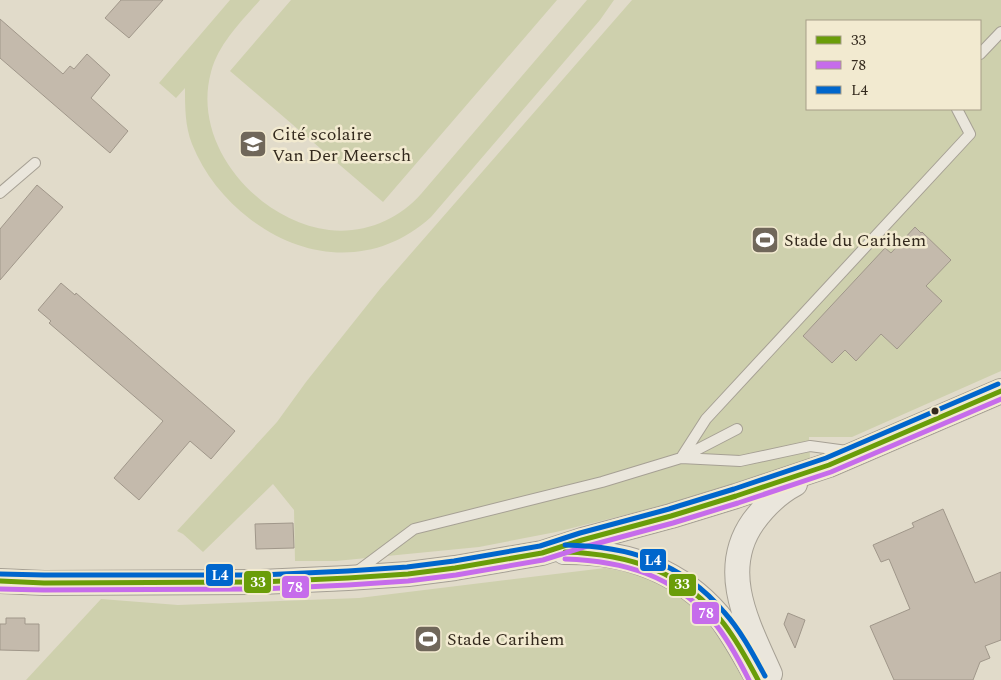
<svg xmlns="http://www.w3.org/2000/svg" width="1001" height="680" font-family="Spectral,serif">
	<rect width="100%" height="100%" fill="#e1dbca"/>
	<!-- green -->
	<path fill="#ced0ad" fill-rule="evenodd" d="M230 0H260C241 22 219 43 211 72 191 145 258 221 329 230 364 234 398 220 421 194L587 0H614L600 20 431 217C377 266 307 262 250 219 225 200 204 174 192 144 185 126 185 107 185 88L176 98 159 83Z
		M291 0H557L383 202 230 71Z
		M632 0H1001V371L852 437H809L810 459 710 494 556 532 479 547 336 561H295L294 510 273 484 203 552 183 534 177 531 277 422 306 382 380 289ZM807 21H980V109H807Z
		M605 568 642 575 676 591 707 622 729 652 743 680H26L101 599 178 605 359 598Z"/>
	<!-- building -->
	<path fill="#c4baac" stroke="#a0978a" d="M121 0H163L129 38 105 18Z
		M0 19 63 74 70 66 74 69 87 54 110 75 91 98 128 131 110 153 0 58Z
		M37 185 63 207 0 280V229Z
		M915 227 921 233 922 232 951 260 926 286 942 301 897 349 881 334 856 361 845 350 832 363 803 336 885 248 891 253Z
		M61 283 75 295 76 293 235 431 211 459 190 441 139 500 114 478 163 421 49 323 51 321 38 310Z
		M943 509 975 583 1001 572V640L985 646 990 658 980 662 973 680H894L870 626 910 609 889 559 881 562 873 545 914 527 912 523Z
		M293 523 294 548 256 549 255 524Z
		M788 613 805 620 795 648 784 624Z
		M6 618H25V624H39V651L0 650V624H6Z"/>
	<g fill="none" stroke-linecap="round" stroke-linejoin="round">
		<!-- service casing -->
		<g stroke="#a6a094" stroke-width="12">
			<path id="service" d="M980 54 1001 32
				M0 193 35 163
				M737 429 681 458 706 419 970 134 957 109
				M355 573 414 529 602 482 681 458 740 461 810 446 847 451"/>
		</g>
		<!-- tertiary casing -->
		<g stroke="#a6a094" stroke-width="26">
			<path id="tertiary" d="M564 552C624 551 678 569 718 615 734 635 746 658 758 680
				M0 581 44 583 261 582 348 578 408 574 455 568 542 553 582 540 671 516 736 496 829 465 1001 391
				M770 674C749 626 718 572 753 522 764 507 778 493 795 484"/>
		</g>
		<!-- service -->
		<use href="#service" stroke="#eae6dc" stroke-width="10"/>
		<!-- tertiary -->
		<use href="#tertiary" stroke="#eae6dc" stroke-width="24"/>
		<!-- bus-1 casing -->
		<g stroke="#f2ead0" stroke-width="9">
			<path id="bus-1" d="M565 552C629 554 684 571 724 624 737 641 748 661 758 680
				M0 581 44 583 261 582 348 578 408 574 455 568 542 553 582 540 671 516 736 496 829 465 1001 391"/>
		</g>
		<!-- bus-2 casing -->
		<g stroke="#f2ead0" stroke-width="9">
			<path id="bus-2" d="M565 559C624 561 673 575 713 621 728 639 739 660 749 680
				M0 589 44 590 261 589 348 585 408 581 456 575 543 560 584 547 673 523 738 503 831 472 1001 399"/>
		</g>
		<!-- bus-3 casing -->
		<g stroke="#f2ead0" stroke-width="9">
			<path id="bus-3" d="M565 545C628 546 682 562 724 612 741 631 753 654 765 676
				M0 574 44 575H261L348 571 407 567 454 561 540 546 580 533 669 509 734 489 826 458 998 384"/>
		</g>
		<!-- bus-1 -->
		<use href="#bus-1" stroke="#6a9d09" stroke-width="5"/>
		<!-- bus-2 -->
		<use href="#bus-2" stroke="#c66ceb" stroke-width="5"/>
		<!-- bus-3 -->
		<use href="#bus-3" stroke="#06c" stroke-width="5"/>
	</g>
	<!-- icons -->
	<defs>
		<g id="school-square" transform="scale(1.4375)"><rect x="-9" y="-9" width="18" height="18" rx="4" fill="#70675a" stroke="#f2ead0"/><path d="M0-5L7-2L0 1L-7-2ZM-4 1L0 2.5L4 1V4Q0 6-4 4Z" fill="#fff"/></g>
		<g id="stadium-square" transform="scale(1.4375)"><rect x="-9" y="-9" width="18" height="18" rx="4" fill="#70675a" stroke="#f2ead0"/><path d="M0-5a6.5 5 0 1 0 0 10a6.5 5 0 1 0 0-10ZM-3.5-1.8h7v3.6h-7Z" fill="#fff"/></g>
	</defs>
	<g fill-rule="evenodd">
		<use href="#school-square" x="253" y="144"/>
		<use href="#stadium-square" x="765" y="240"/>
		<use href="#stadium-square" x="428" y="639"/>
	</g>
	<!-- markers -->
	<circle fill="#33291d" stroke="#f2ead0" stroke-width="2" cx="935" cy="411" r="4.5"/>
	<g text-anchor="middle" stroke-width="5" stroke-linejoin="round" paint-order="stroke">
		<!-- poi labels -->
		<g font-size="18" fill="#33291d" stroke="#f2ead0" text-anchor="start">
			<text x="272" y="140">Cité scolaire<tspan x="272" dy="21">Van Der Meersch</tspan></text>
			<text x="784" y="246">Stade du Carihem</text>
			<text x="447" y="645">Stade Carihem</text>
		</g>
	</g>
	<g stroke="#f2ead0" stroke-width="2">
		<rect x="639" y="548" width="28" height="24" rx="5" fill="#06c"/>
		<rect x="205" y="563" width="29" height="24" rx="5" fill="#06c"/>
		<rect x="243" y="570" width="29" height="24" rx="5" fill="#6a9d09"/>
		<rect x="668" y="573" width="29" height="24" rx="5" fill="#6a9d09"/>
		<rect x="281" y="575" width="29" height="24" rx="5" fill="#c66ceb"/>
		<rect x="691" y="601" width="29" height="24" rx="5" fill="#c66ceb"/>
	</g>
	<g font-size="14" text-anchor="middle" font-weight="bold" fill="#fff">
		<text x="653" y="565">L4</text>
		<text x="220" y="580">L4</text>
		<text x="258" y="587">33</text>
		<text x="682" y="589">33</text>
		<text x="295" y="592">78</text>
		<text x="706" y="618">78</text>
	</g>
	<!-- legend -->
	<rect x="806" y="20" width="175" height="90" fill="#f2ead0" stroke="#a69d88"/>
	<rect x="816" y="36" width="25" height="8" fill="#6a9d09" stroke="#a69d88"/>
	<text x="851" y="45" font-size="15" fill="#33291d">33</text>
	<rect x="816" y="61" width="25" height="8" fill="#c66ceb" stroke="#a69d88"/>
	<text x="851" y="70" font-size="15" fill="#33291d">78</text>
	<rect x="816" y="86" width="25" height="8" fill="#0066cc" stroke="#a69d88"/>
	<text x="851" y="95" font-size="15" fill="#33291d">L4</text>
</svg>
